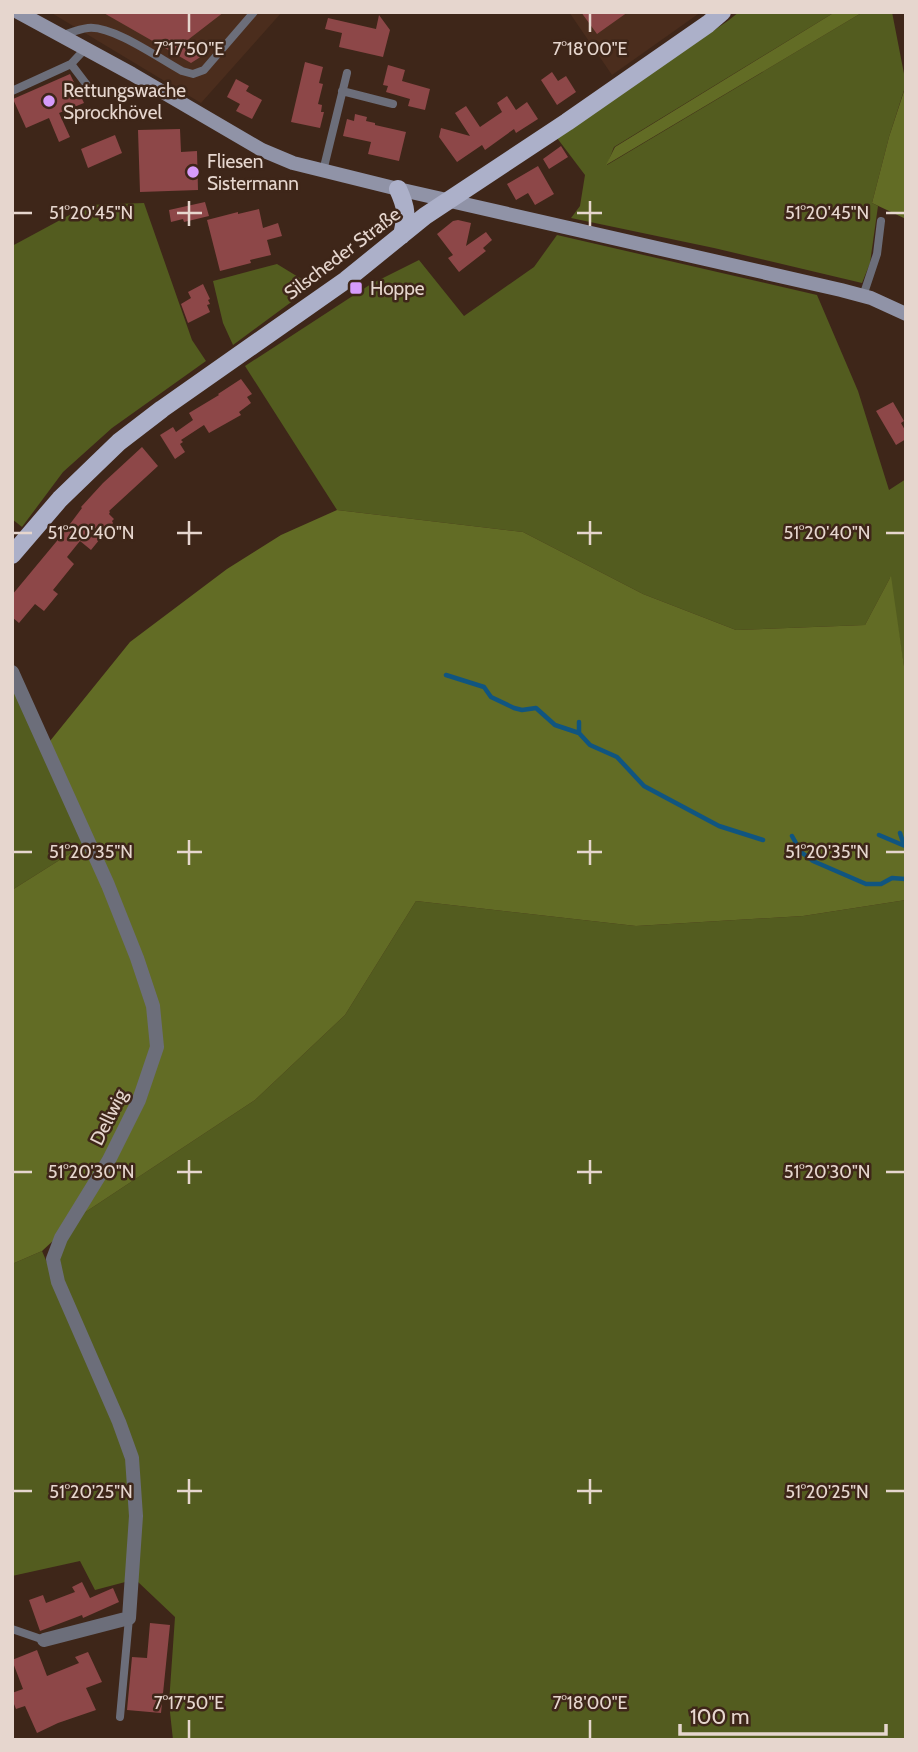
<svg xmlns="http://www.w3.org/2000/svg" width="918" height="1752" font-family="Cabin,sans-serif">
	<rect width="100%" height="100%" fill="#3e2619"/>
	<!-- built -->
	<path fill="#4b2d1d" d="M50 12H282L201 103Z
		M569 12H701L612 75Z"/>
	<!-- green -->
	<path fill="#535c1f" d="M739 12H835L614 147 607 165 863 12H892L906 84 889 137 872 203 878 206 870 263 862 283 714 248 571 218 580 206 585 175 557 138 729 20Z
		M144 203 192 340 206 361 112 428 63 472 22 527 12 519V246L88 205Z
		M557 235 817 295 858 391 889 490 906 479V680L890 578 865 625 736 630 643 594 523 532 337 510 245 366 371 284 419 260 464 316 534 267Z
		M277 264 313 286 233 345 223 323 213 281Z
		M12 678 85 844 12 890Z
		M906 900V1740H173L169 1703 175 1617 137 1581 140 1494 61 1281 59 1248 81 1215 255 1100 345 1015 416 901 636 926 803 916Z
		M42 1251 117 1425 130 1461 129 1581 95 1590 80 1561 12 1576V1264Z"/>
	<!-- forest -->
	<path fill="#626c25" d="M835 12H863L606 165 615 147Z
		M906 85V219L872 203 889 137Z
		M337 510 523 532 643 594 736 630 865 625 891 576 906 680V900L803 916 636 926 416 901 345 1015 255 1100 81 1215 42 1251 12 1264V890L85 844 50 741 130 642 227 569 281 535Z"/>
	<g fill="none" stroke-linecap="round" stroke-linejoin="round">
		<!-- stream -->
		<path stroke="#105580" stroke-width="4.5" d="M446 675 484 687 491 697 514 708 522 710 536 708 555 725 579 733 590 745 617 757 644 786 719 826 763 840
			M579 733V722
			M900 833 904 845
			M879 835 905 846
			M792 836 801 852 813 861 866 884H881L892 878 905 879"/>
	</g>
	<!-- building -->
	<path fill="#8d4748" d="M102 12H224L189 39 202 56 191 63Z
		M581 12H628L597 34Z
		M379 15 390 30 383 57 339 47 342 33 325 29 328 18 376 29Z
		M305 62 323 67 319 83 323 84 318 104 322 105 321 112H324L320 128 291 122Z
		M388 65 405 70 402 81 430 89 425 110 408 106 410 99 386 92 388 86 383 85Z
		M552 72 558 81 566 76 576 92 557 105 541 80Z
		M70 74 84 103 59 113 70 137 59 142 49 118 26 128 13 99Z
		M236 79 249 86 246 91 262 100 252 119 236 111 240 104 227 97Z
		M507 96 516 110 527 102 538 119 516 133 514 129 485 150 482 145 457 162 439 137 441 128 470 136 455 113 466 106 480 127 502 112 497 103Z
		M355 114 367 117 366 121 375 123V125L406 132 399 161 368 154 371 142 343 136 347 119 354 121Z
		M180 129 181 152 197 151 198 190 140 192 138 130Z
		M115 135 122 153 88 168 81 149Z
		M561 146 568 157 549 169 543 159Z
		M538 166 554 194 535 205 528 193 516 200 507 184Z
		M205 202 209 216 184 222 183 219 171 222 169 210Z
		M259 209 263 228 278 223 282 236 267 240 271 255 250 260 251 263 220 271 207 220 238 212V214Z
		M458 220 471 223 466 246 486 232 492 240 483 248 486 251 459 272 448 258 453 255 437 234 453 221Z
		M203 284 210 299 208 300 210 304 207 305 210 312 188 323 181 304 191 298 188 292Z
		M241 379 252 394 247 397 251 403 239 412 241 415 209 433 204 425 181 440 183 442 180 444 185 452 175 459 160 435 173 427 176 432 193 420 189 413 219 395 218 394Z
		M893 402 904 421 901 423 906 432V439L896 445 876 411Z
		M142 447 158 466 109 511 110 512 109 514 114 519 112 521 113 523 91 550 80 541 67 557 74 564 53 590 58 594 44 611 35 604 19 623 12 617V595L61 536 82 508 81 507 103 483Z
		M82 1582 90 1598 113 1588 119 1602 83 1618 82 1615 40 1631 29 1600 43 1595 46 1603 75 1592 72 1587Z
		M150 1623 170 1625 161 1713 127 1710 132 1657 147 1658Z
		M37 1650 47 1676 79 1663 75 1657 88 1652 102 1682 86 1688 96 1710 58 1723 37 1733 25 1706 16 1709 12 1699V1693L23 1689 12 1660Z"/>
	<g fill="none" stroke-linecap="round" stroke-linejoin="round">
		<!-- service -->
		<path stroke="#6c6e7a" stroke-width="8" d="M61 36C70 33 79 29 88 28 112 25 160 59 182 71L193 74 204 70 254 12
			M71 64 90 89
			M12 91 71 64 85 49
			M342 91 393 104
			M323 171 347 73
			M863 296 877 254 881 221
			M12 1629 44 1640
			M120 1717 129 1618"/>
		<!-- minor -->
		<path stroke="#6c6e7a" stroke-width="14" d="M12 672 108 885 137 958 153 1006 157 1047 139 1100 109 1160 61 1238 53 1259 58 1282 119 1422 132 1458 136 1516 129 1618 44 1640"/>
		<!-- secondary -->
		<path stroke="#9093a7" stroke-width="14" d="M18 12 132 74 262 150 293 163 398 189 841 290 871 298 906 314"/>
		<!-- primary -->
		<path stroke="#acb0c9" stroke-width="18" d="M398 189C407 209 407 214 402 235
			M12 555 60 499 119 442 162 409 346 280 425 216 567 122 708 24 722 12"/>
	</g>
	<!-- ticks -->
	<path fill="none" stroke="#e6d6ce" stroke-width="2.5" d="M189 14V32M590 14V32M189 201V226M590 201V226M14 213H32M177 213H202M577 213H602M886 213H904M189 521V545M590 521V545M14 533H32M177 533H202M577 533H602M886 533H904M189 840V865M590 840V865M14 852H32M177 852H202M577 852H602M886 852H904M189 1160V1184M590 1160V1184M14 1172H32M177 1172H202M577 1172H602M886 1172H904M189 1479V1504M590 1479V1504M14 1491H32M177 1491H202M577 1491H602M886 1491H904M189 1720V1738M590 1720V1738"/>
	<!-- markers -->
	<g fill="#d69bfa" stroke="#3e2619" stroke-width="2.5">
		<circle cx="49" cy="101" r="7"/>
		<circle cx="193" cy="172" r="7"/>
		<rect x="349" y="281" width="14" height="14" rx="3.5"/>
	</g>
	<g text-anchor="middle" stroke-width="5" stroke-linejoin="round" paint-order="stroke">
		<!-- poi labels -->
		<g font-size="19" fill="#e6d6ce" stroke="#3e2619" text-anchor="start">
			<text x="63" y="97">Rettungswache<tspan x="63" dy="22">Sprockhövel</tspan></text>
			<text x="207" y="168">Fliesen<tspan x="207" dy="22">Sistermann</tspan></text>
			<text x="370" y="295">Hoppe</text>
		</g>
		<!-- street labels -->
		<g font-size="19" fill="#e6d6ce" stroke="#3e2619">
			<text transform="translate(342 253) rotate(-37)" y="7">Silscheder Straße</text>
			<text transform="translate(108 1117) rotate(-64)" y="7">Dellwig</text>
		</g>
	</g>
	<g font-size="18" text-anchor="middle" fill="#e6d6ce" stroke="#3e2619" stroke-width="5" stroke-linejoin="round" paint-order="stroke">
		<text x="189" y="55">7°17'50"E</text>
		<text x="590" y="55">7°18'00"E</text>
		<text x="91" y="219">51°20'45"N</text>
		<text x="827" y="219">51°20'45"N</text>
		<text x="91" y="539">51°20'40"N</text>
		<text x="827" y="539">51°20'40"N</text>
		<text x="91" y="858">51°20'35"N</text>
		<text x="827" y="858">51°20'35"N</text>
		<text x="91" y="1178">51°20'30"N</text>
		<text x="827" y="1178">51°20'30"N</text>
		<text x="91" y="1498">51°20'25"N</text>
		<text x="827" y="1498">51°20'25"N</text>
		<text x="189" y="1709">7°17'50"E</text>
		<text x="590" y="1709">7°18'00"E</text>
	</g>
	<!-- border -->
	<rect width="918" height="1752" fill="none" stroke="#e6d6ce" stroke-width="28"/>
	<!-- scale -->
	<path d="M680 1724v10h206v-10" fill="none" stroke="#e6d6ce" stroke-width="3.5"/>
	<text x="690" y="1724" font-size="21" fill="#e6d6ce" stroke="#3e2619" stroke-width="5" paint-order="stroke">100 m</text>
</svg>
